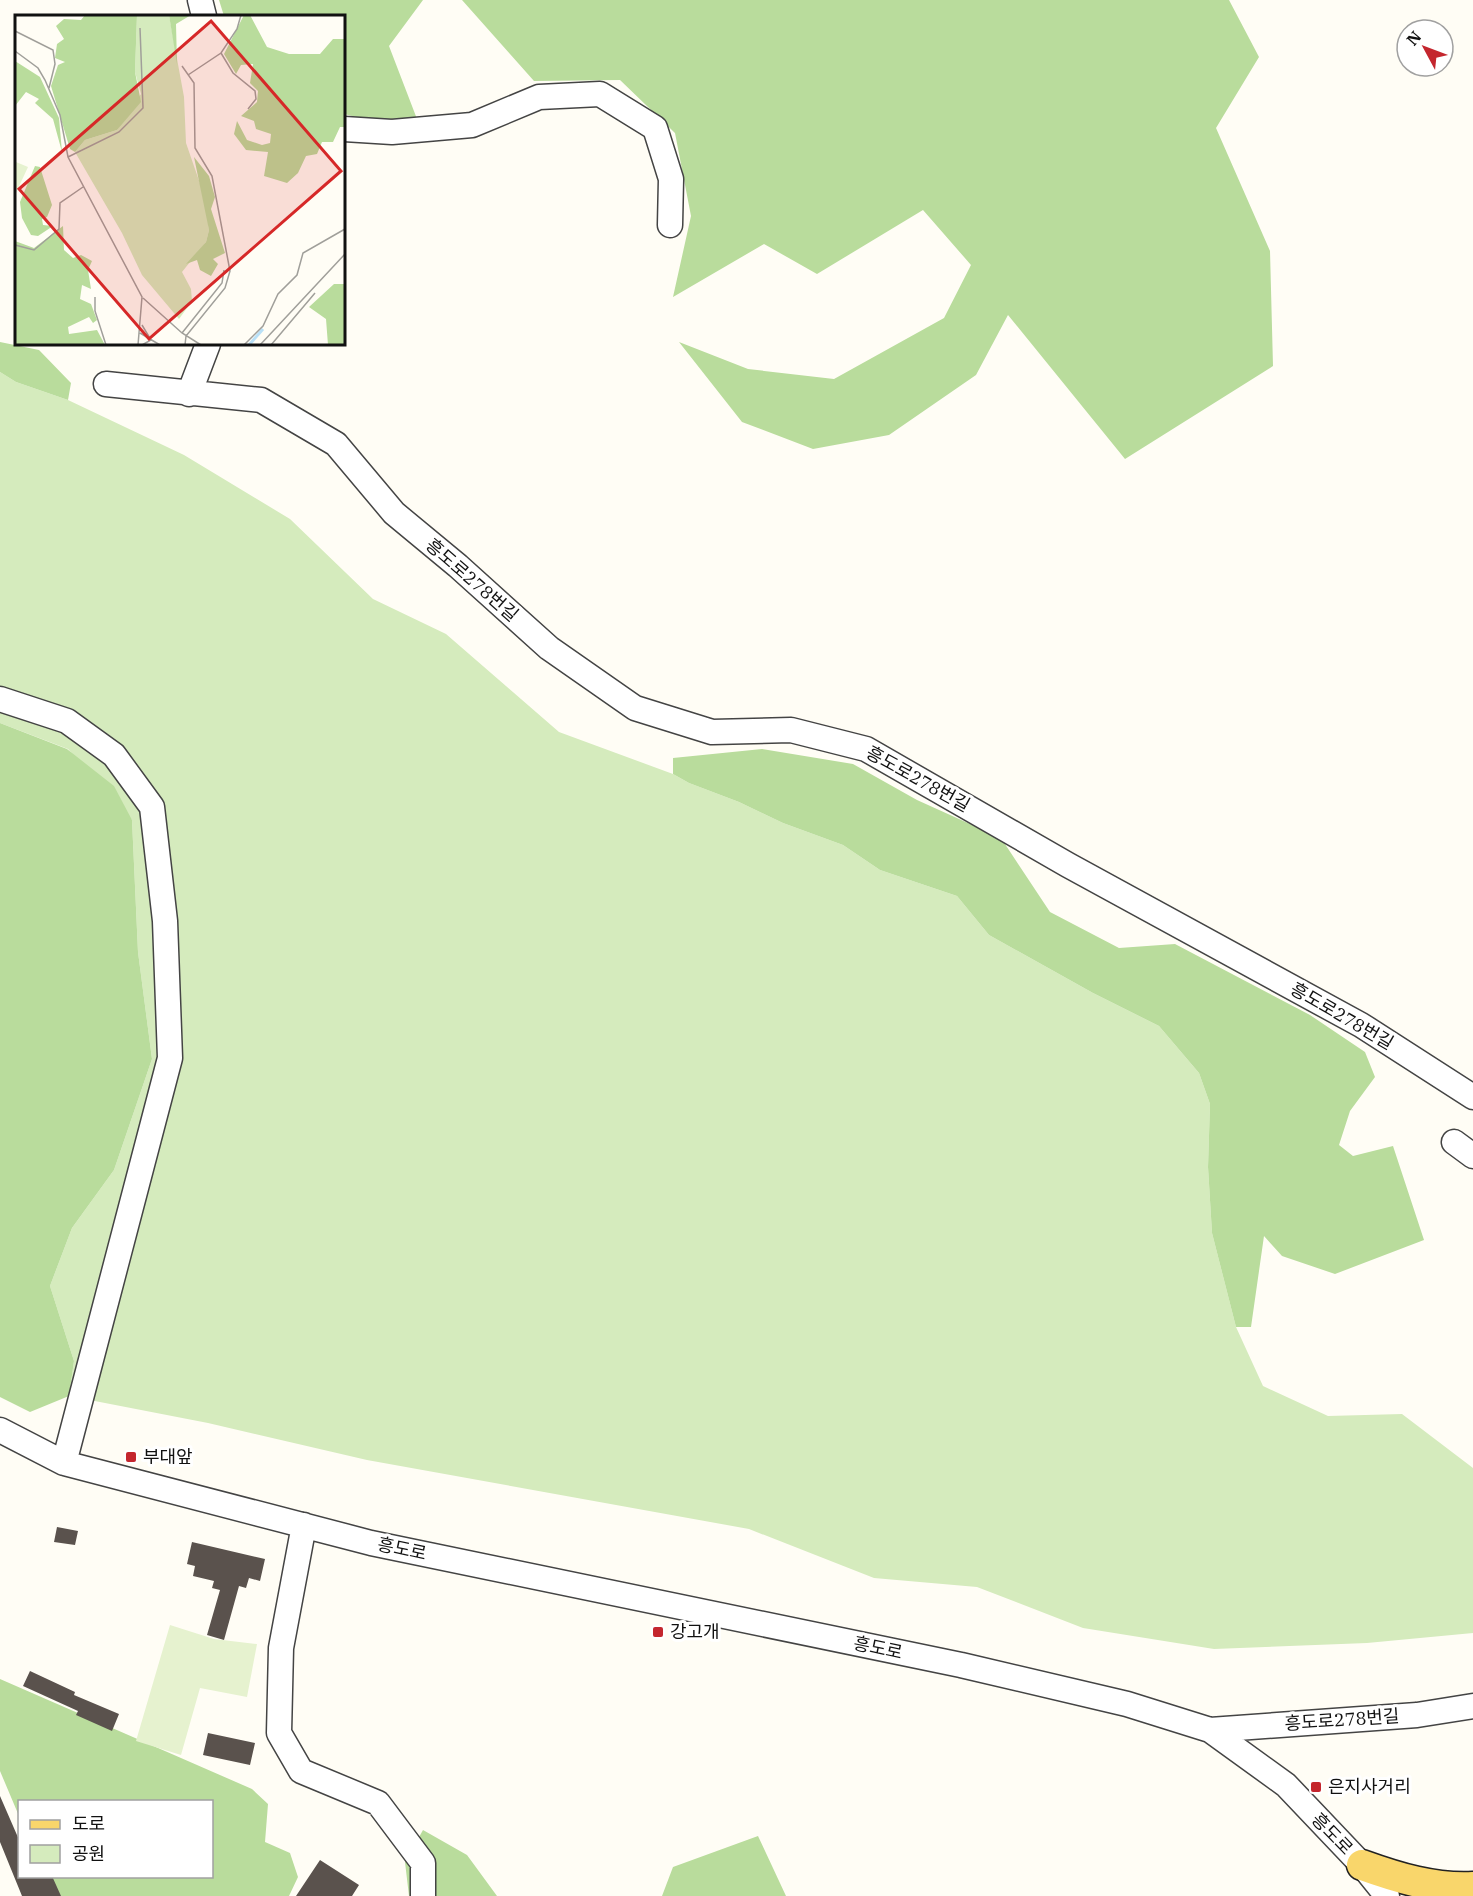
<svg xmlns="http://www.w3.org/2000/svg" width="1473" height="1896" font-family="'IBM Plex Serif','Noto Sans KR',serif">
	<rect width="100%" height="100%" fill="#fffdf5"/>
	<!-- green -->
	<path fill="#d5ebbd" d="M0 372 16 382 68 400 184 455 290 519 373 599 446 634 559 732 673 774 689 783 739 802 783 823 843 845 880 870 957 896 989 935 1093 993 1159 1026 1199 1073 1210 1104 1208 1167 1212 1233 1236 1327 1263 1386 1328 1416 1402 1414 1473 1468V1633L1367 1643 1214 1649 1083 1628 977 1587 874 1578 749 1529 367 1460 208 1423 69 1396 74 1361 50 1286 72 1228 114 1170 152 1059 138 952 132 820 68 749 0 723Z"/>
	<!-- forest -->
	<path fill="#b9dc9c" d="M219 0H423L389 46 417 119 369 120 344 114V16H224Z
		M462 0H1229L1259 57 1216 128 1270 251 1273 366 1125 459 1008 315 976 375 889 435 813 449 742 422 679 342 748 369 834 379 944 318 971 265 923 210 817 274 764 244 673 297 691 216 675 133 620 80 534 81Z
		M0 342 39 350 71 383 68 400 16 382 0 372Z
		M0 723 67 749 114 786 132 820 138 952 152 1059 114 1170 72 1228 50 1286 74 1361 69 1396 30 1412 0 1397Z
		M762 749 853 764 917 800 1001 838 1050 912 1119 948 1175 944 1310 1015 1365 1052 1375 1077 1350 1111 1339 1145 1353 1156 1393 1146 1424 1240 1335 1274 1282 1256 1264 1236 1251 1327H1236L1212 1233 1208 1167 1210 1104 1199 1073 1159 1026 1093 993 989 935 957 896 880 870 843 845 783 823 739 802 689 783 673 774V758Z
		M0 1679 252 1789 268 1804 265 1842 290 1853 298 1877 289 1896H55L46 1877 212 1876V1802H20L19 1816 0 1771Z
		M423 1830 467 1855 497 1896H409L405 1862Z
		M758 1836 786 1896H662L673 1867Z"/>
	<!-- pitch -->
	<path fill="#e6f2cf" d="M170 1625 214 1639 257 1644 247 1697 200 1688 181 1755 136 1741Z"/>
	<!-- building -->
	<path fill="#5a524d" d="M57 1527 78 1531 75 1545 54 1542Z
		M192 1542 265 1559 260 1581 249 1578 246 1588 239 1586 224 1640 207 1635 220 1590 212 1588 214 1581 193 1576 195 1566 187 1564Z
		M30 1671 75 1692 74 1695 119 1714 112 1731 76 1715 78 1711 23 1686Z
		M208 1733 255 1743 250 1765 203 1755Z
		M0 1796 20 1842V1876H52L61 1896H22L0 1842Z
		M320 1860 359 1885 352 1896H296Z"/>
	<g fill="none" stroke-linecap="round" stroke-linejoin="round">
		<!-- minor casing -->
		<g stroke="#444" stroke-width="27">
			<path id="minor" d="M200 0 204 16
				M344 129 392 132 472 125 539 97 600 94 655 128 671 179 670 225
				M106 384 261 400 336 444 394 513 458 566 549 648 635 708 712 732 791 730 866 749 1068 865 1361 1025 1473 1097
				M189 394 208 344
				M0 699 67 721 114 755 152 807 165 921 170 1058 64 1463
				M1454 1142 1473 1156
				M0 1430 64 1463 371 1543 961 1665 1127 1704 1210 1730 1286 1785 1362 1865 1387 1896
				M304 1525 281 1648 279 1733 301 1771 378 1803 423 1863V1896
				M1210 1730 1417 1715 1473 1706"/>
		</g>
		<!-- major casing -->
		<g stroke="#222" stroke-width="33">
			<path id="major" d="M1362 1865C1398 1878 1434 1889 1473 1887"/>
		</g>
		<!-- minor -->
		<use href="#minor" stroke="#fff" stroke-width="24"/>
		<!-- major -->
		<use href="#major" stroke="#f9d66b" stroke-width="30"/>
	</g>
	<!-- markers -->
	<g fill="#c4262e" stroke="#fff" stroke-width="2">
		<rect x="125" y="1451" width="12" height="12" rx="3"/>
		<rect x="652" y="1626" width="12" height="12" rx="3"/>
		<rect x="1310" y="1781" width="12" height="12" rx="3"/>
	</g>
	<g text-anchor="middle" stroke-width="6" stroke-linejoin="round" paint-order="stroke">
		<!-- street labels -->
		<g font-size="18" fill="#111" stroke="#fff">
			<text transform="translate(472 580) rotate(41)" y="6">흥도로278번길</text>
			<text transform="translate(918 779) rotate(29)" y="6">흥도로278번길</text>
			<text transform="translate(1342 1016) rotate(30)" y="6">흥도로278번길</text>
			<text transform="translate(402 1549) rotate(12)" y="6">흥도로</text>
			<text transform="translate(878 1648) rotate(12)" y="6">흥도로</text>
			<text transform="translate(1342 1720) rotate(-4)" y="6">흥도로278번길</text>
			<text transform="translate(1332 1834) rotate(46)" y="6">흥도로</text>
		</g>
		<!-- poi labels -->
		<g font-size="18" fill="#111" stroke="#fff" text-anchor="start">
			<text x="143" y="1463">부대앞</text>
			<text x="670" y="1638">강고개</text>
			<text x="1328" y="1793">은지사거리</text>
		</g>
	</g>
	<!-- overview -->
	<g transform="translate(15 15)">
		<rect width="330" height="330" fill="#fffdf5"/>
		<path d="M122 0H154L169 82 171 128 190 183 194 215 191 227 167 257 176 274 177 286 164 304 127 260 107 218 60 137 70 125 102 115 126 79 120 57Z" fill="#d5ebbd"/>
		<path d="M70 0H122L120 57 126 87 102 115 70 125 60 137 55 134 36 71 43 50 50 47 40 43 42 29 49 24 41 11 49 4 66 5ZM176 0 161 9 162 49 154 0ZM229 0H235L252 32 274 39H305L318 24H330V112H325L318 127H307L302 139 291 141 283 158 272 168 249 161 253 137 231 135 219 119 222 106 232 125 247 130 255 128 256 119 241 114 239 106 226 101 242 87 243 76 235 68 238 49 226 50 221 59 209 39ZM0 46 25 62 44 103 47 137 38 104 20 88 24 84 11 77 0 91ZM179 142 194 161 200 182 196 194 210 238 198 244 203 249 196 261 185 255 182 245 171 249 191 227 194 215ZM20 151 25 152 37 190 32 202 27 204 28 210 38 211 23 221 16 220 7 203 5 187ZM48 211 49 235 58 243 66 240 77 246 73 255 76 274 67 270 65 284 76 289 82 305 78 308 74 302 53 312 54 319 82 315 90 330H0V226L19 233ZM319 269H330V330H313L311 304 294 292Z" fill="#b9dc9c"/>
		<path d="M1 147 13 152 0 180V148Z" fill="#e6f2cf"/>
		<path fill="none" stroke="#b9e0f7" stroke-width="3" d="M234 330 248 314"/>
		<path fill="none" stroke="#a09f9a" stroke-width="1.5" d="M0 16 38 35 40 49 34 73M0 36 23 53 30 65 45 100 53 142 127 282 123 330M206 38 218 58 240 76 241 84 233 94M167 51 179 68 180 133 197 161 215 256 210 273 171 321 170 330M173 60 206 38 222 14 226 0M53 142 104 117 128 93 125 13M0 230 19 235 44 214 45 188 68 172M80 282V296L91 330M128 283 167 318 186 330M125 318 145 330M167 318 207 268 209 255M127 330 136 325 127 310M229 330 248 311 263 279 282 260 288 238 330 214M245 330 330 239M256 330 300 278"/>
		<path fill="#d62828" fill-opacity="0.15" stroke="#d62828" stroke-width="3" d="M196 6 326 156 134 324 4 174Z"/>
		<rect width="330" height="330" fill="none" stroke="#111" stroke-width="3"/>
	</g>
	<!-- legend -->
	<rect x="18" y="1800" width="195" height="78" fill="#ffffff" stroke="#a0a0a0" stroke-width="1.5"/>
	<rect x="30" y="1820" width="30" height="9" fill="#f9d66b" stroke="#a0a0a0" stroke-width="1.5"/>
	<text x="72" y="1830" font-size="18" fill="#111111">도로</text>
	<rect x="30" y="1845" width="30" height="18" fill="#d5ebbd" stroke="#a0a0a0" stroke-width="1.5"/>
	<text x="72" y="1860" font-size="18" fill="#111111">공원</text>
	<!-- north arrow -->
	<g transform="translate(1425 48) rotate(311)"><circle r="28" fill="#ffffff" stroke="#a0a0a0" stroke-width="1.5"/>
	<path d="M0-4.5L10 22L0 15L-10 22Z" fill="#c4262e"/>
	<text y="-9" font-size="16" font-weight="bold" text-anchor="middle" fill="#111111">N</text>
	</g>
</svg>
